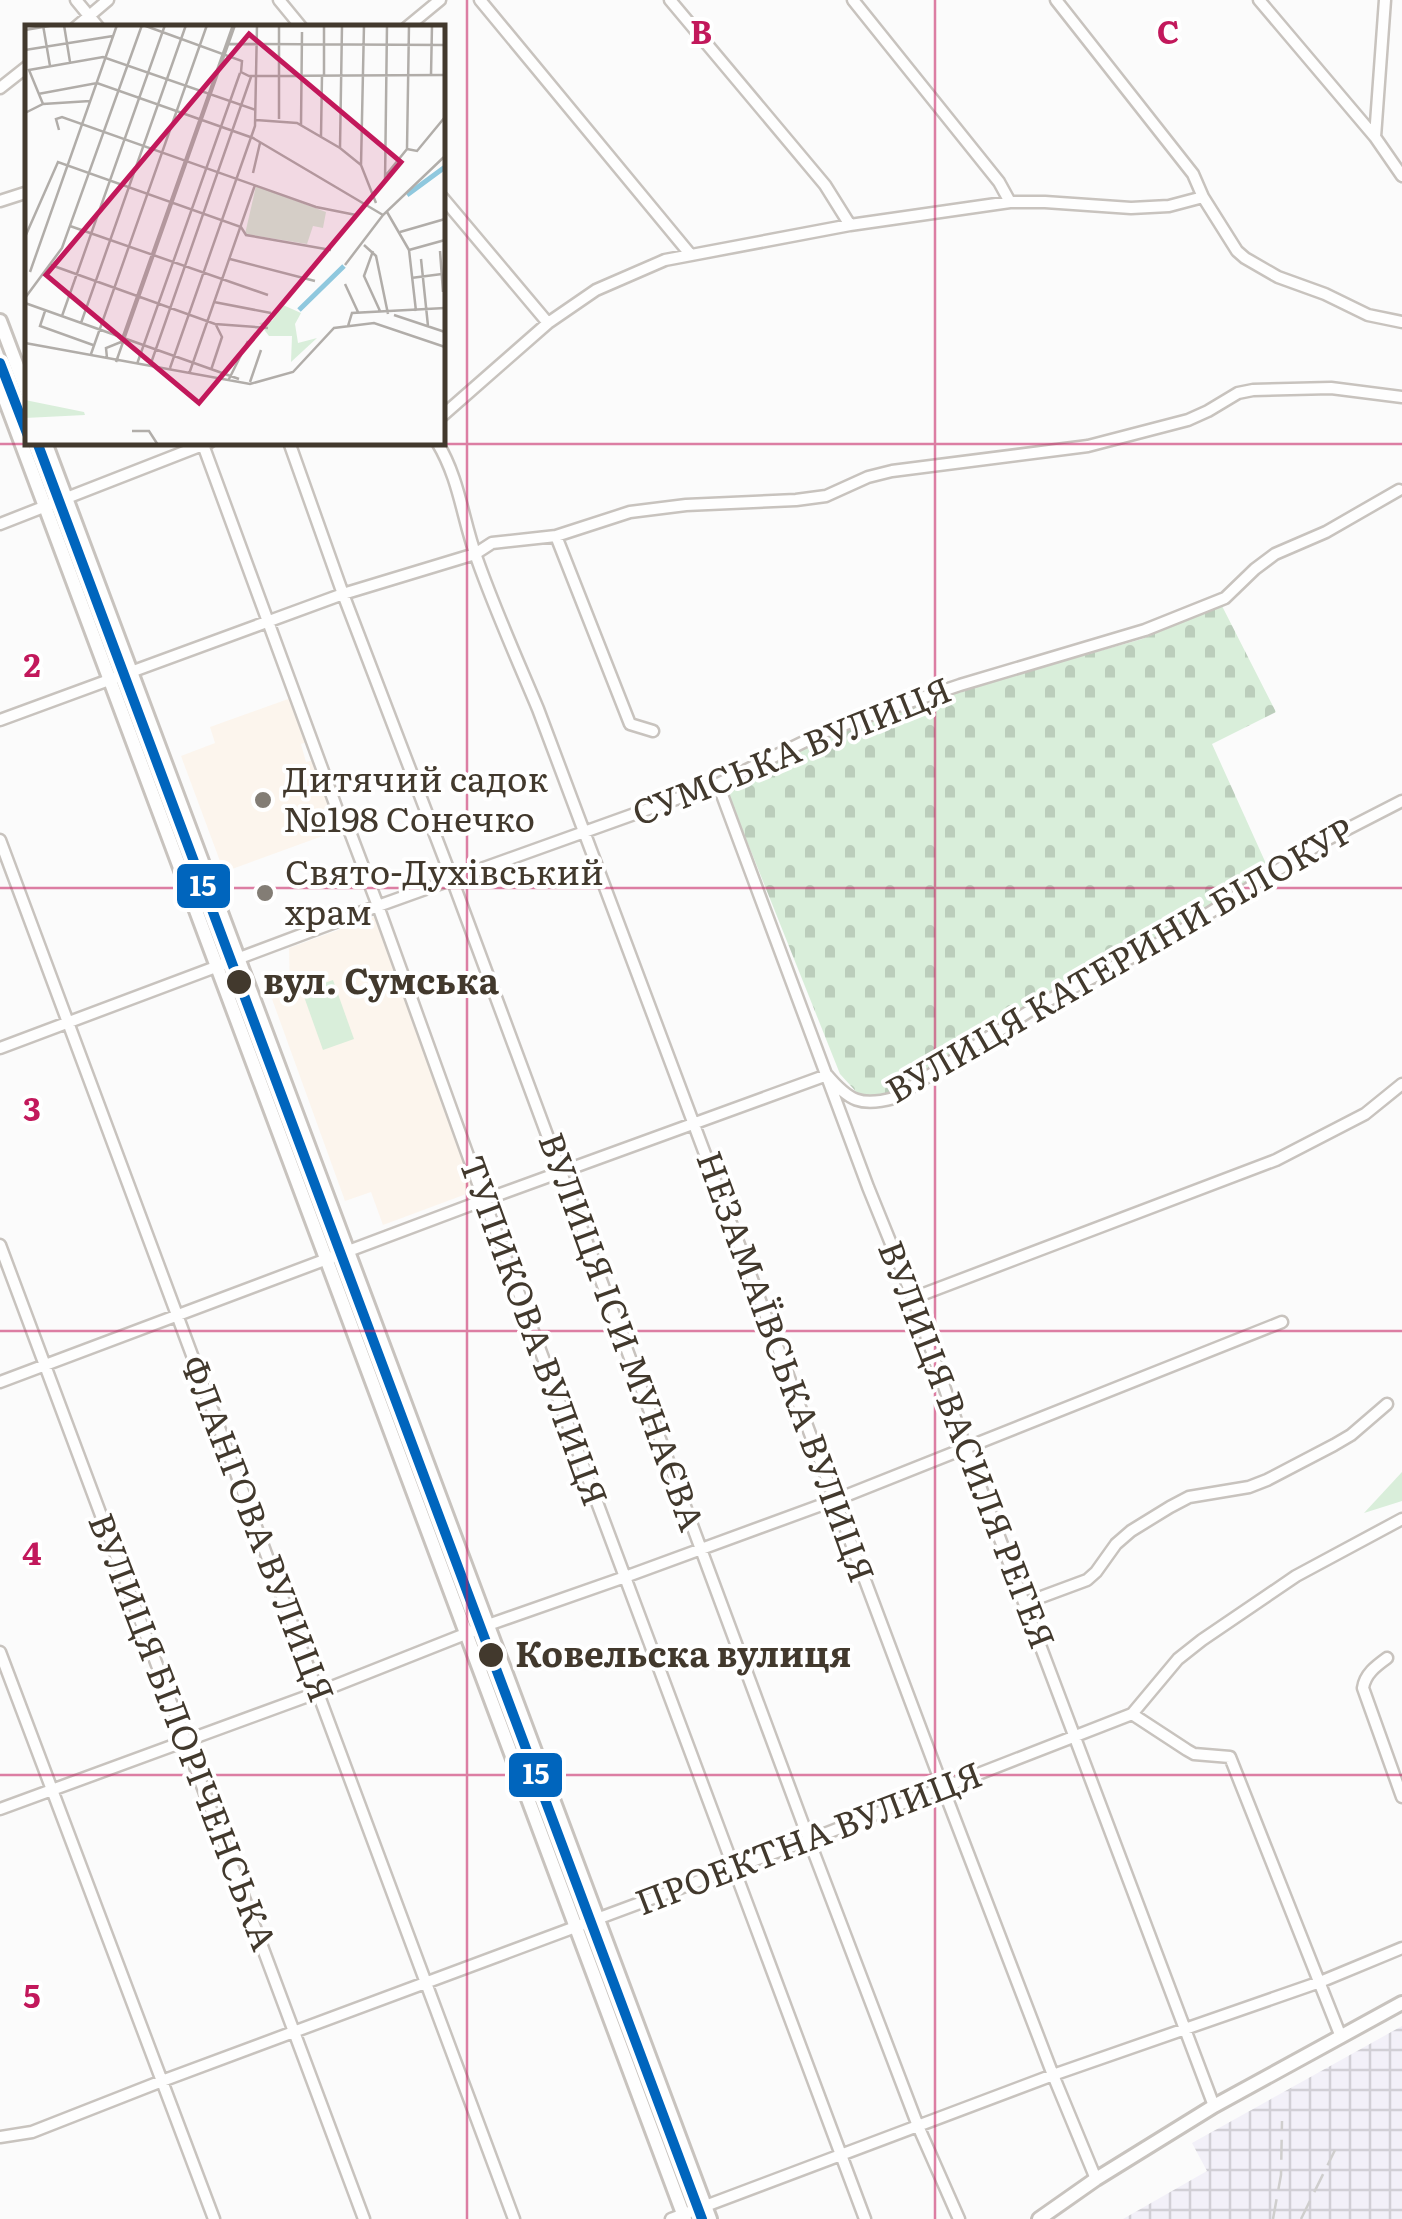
<svg xmlns="http://www.w3.org/2000/svg" width="1402" height="2219" font-family="Literata,serif">
	<defs>
		<pattern id="industrial-grid" width="8" height="8" patternUnits="userSpaceOnUse" patternTransform="scale(2.5)"><rect width="8" height="8" fill="#f2f0f8"/><path d="M0 4h8M4 0v8" fill="none" stroke="#d1cfd5"/></pattern>
		<pattern id="forest-crowns" width="20" height="18" patternUnits="userSpaceOnUse" patternTransform="scale(2.5)"><rect width="20" height="18" fill="#d9eeda"/><path d="M2 6a3 3 0 1 1 6 0M12 15a3 3 0 1 1 6 0" fill="none" stroke="#bbcdbb"/></pattern>
		<pattern id="cemetery-stones" width="16" height="16" patternUnits="userSpaceOnUse" patternTransform="scale(2.5)"><rect width="16" height="16" fill="#d9eeda"/><path d="M2 7V4a2 2 0 0 1 4 0v3zM10 15v-3a2 2 0 0 1 4 0v3z" fill="#bbcdbb"/></pattern>
	</defs>
	<rect width="100%" height="100%" fill="#fbfbfb"/>
	<!-- industrial -->
	<path fill="url(#industrial-grid)" d="M1402 2026V2219H1123L1207 2171 1192 2143Z"/>
	<!-- built -->
	<path fill="#fcf5ed" d="M291 698 307 742 301 744 306 762 314 760 339 830 224 872 181 756 215 743 210 727Z
		M376 916 477 1190 383 1225 371 1192 345 1201 272 999 290 992 289 948Z"/>
	<!-- grass -->
	<path fill="#d9eeda" d="M333 980 354 1039 323 1050 302 991Z"/>
	<!-- forest -->
	<path fill="url(#forest-crowns)" d="M1402 1472V1501L1364 1513Z"/>
	<!-- cemetery -->
	<path fill="url(#cemetery-stones)" d="M1222 606 1276 712 1212 744 1268 868 1157 940 886 1098 860 1096 840 1074 725 786 825 735 952 693 1142 639Z"/>
	<g fill="none" stroke-linecap="round" stroke-linejoin="round">
		<!-- minor casing -->
		<g stroke="#c8c3be" stroke-width="15">
			<path id="minor" d="M76 0 99 28
				M279 0 302 28
				M480 0 690 254
				M670 0 825 185 850 225
				M853 0 999 182 1010 202
				M1056 0 1193 174 1203 197
				M1259 0 1375 137 1402 176
				M75 28 108 0
				M406 28 440 0
				M0 88 28 66
				M1375 137 1385 0
				M442 197 548 323
				M0 201 28 192
				M442 416 548 323 596 290 665 260 850 225 1010 202H1045L1131 208 1169 206 1203 197 1237 251 1245 258 1278 277 1325 294 1368 315 1402 322
				M202 442 338 812 350 832 378 906 484 1200 865 2219
				M289 442 343 594 452 879 809 1840 918 2126 959 2219
				M437 442C460 480 462 518 477 559 495 610 517 659 538 709L943 1788 1053 2075 1096 2179
				M0 524 210 442
				M556 536 630 724 653 731
				M0 720 343 594 475 554 492 543 556 536 630 512 686 505 796 500 826 496 868 477 892 471 1088 446 1188 420 1208 411 1238 393 1253 390 1331 388 1402 397
				M718 784 868 1187 913 1298 966 1449 1214 2106
				M0 840 514 2219
				M0 1048 378 906 718 784 824 732 862 718 960 685 1145 630 1225 598 1255 569 1275 554 1326 532 1399 490
				M0 1245 364 2219
				M913 1298 1276 1160 1365 1114 1402 1084
				M0 1382 484 1200 827 1075C849 1101 861 1107 894 1098L1039 1005 1171 937 1324 841 1402 801
				M1025 1603 1087 1580 1096 1572 1116 1544 1131 1531 1170 1507 1189 1497 1249 1487 1267 1480 1334 1445 1351 1435 1387 1404
				M0 1652 214 2219
				M1387 1658C1376 1666 1365 1674 1363 1688L1402 1797
				M1132 1714 1187 1750 1194 1754 1230 1757 1341 2037
				M0 1809 319 1692 488 1625 625 1577 835 1500 1282 1322
				M0 2137 32 2132 162 2081 809 1840 1132 1714 1178 1659 1202 1640 1296 1576 1402 1519
				M671 2219 1053 2075 1320 1982 1402 1948"/>
		</g>
		<!-- major casing -->
		<g stroke="#c8c3be" stroke-width="18">
			<path id="major" d="M0 321 28 395
				M0 386 685 2219
				M45 442 710 2219
				M1039 2219 1096 2179 1214 2106 1402 2003"/>
		</g>
		<!-- minor -->
		<use href="#minor" stroke="#fefefe" stroke-width="10"/>
		<!-- major -->
		<use href="#major" stroke="#fefefe" stroke-width="12"/>
		<!-- rail -->
		<path stroke="#cfcecd" stroke-width="2.5" stroke-dasharray="20 10" stroke-linecap="butt" d="M1273 2219 1281 2175 1282 2121
			M1301 2219 1335 2150"/>
		<!-- tram-1 casing -->
		<g stroke="#fff" stroke-width="18">
			<path id="tram-1" d="M0 363 28 436
				M37 442 702 2219"/>
		</g>
		<!-- tram-1 -->
		<use href="#tram-1" stroke="#0065bd" stroke-width="10"/>
	</g>
	<!-- grid -->
	<path fill="none" stroke="#c2185b" stroke-width="2.5" stroke-opacity="0.55" d="M467 0V2219M935 0V2219M0 444H1402M0 888H1402M0 1331H1402M0 1775H1402"/>
	<!-- markers -->
	<g fill="#837d75" stroke="#fff" stroke-width="4">
		<circle cx="263" cy="800" r="10"/>
		<circle cx="265" cy="893" r="10"/>
	</g>
	<g fill="#42392d" stroke="#fff" stroke-width="4">
		<circle cx="239" cy="982" r="14"/>
		<circle cx="491" cy="1655" r="14"/>
	</g>
	<g text-anchor="middle" stroke-width="8" stroke-linejoin="round" paint-order="stroke">
		<!-- street labels -->
		<g font-size="35" fill="#42392d" stroke="#fff">
			<text transform="translate(792 752) rotate(-22)" y="12">СУМСЬКА ВУЛИЦЯ</text>
			<text transform="translate(1120 961) rotate(-30)" y="12">ВУЛИЦЯ КАТЕРИНИ БІЛОКУР</text>
			<text transform="translate(533 1331) rotate(70)" y="12">ТУПИКОВА ВУЛИЦЯ</text>
			<text transform="translate(621 1332) rotate(70)" y="12">ВУЛИЦЯ ІСИ МУНАЄВА</text>
			<text transform="translate(785 1367) rotate(70)" y="12">НЕЗАМАЇВСЬКА ВУЛИЦЯ</text>
			<text transform="translate(966 1445) rotate(69)" y="12">ВУЛИЦЯ ВАСИЛЯ РЕГЕЯ</text>
			<text transform="translate(257 1529) rotate(69)" y="12">ФЛАНГОВА ВУЛИЦЯ</text>
			<text transform="translate(182 1732) rotate(69)" y="12">ВУЛИЦЯ БІЛОРІЧЕНСЬКА</text>
			<text transform="translate(809 1839) rotate(-21)" y="12">ПРОЕКТНА ВУЛИЦЯ</text>
		</g>
		<!-- poi labels -->
		<g font-size="35" fill="#42392d" stroke="#fff" text-anchor="start">
			<text x="283" y="792">Дитячий садок<tspan x="283" dy="40">№198 Сонечко</tspan></text>
			<text x="285" y="885">Свято-Духівський<tspan x="285" dy="40">храм</tspan></text>
		</g>
		<!-- stop labels -->
		<g font-size="35" font-weight="bold" fill="#42392d" stroke="#fff" text-anchor="start">
			<text x="263" y="994">вул. Сумська</text>
			<text x="515" y="1667">Ковельска вулиця</text>
		</g>
	</g>
	<!-- overview -->
	<g transform="translate(25 25)">
		<rect width="420" height="420" fill="#fbfbfb"/>
		<path d="M258 280 276 288 270 299 273 318 292 313 266 337 267 311H244L234 298 247 296ZM0 375 59 387 60 390 0 393Z" fill="#d9eeda"/>
		<path d="M231 161 301 187 298 203 288 201 282 219 220 209Z" fill="#d9eeda"/>
		<path fill="none" stroke="#8fc8de" stroke-width="5" d="M382 170 420 142M274 285 319 241"/>
		<path fill="none" stroke="#b1ada9" stroke-width="2.5" d="M18 0 25 41M39 0 45 37M118 0 217 36 216 47 224 51 420 50M0 5 30 0M204 19 420 20M0 25 88 11M299 50V0M406 50 407 0M13 69 72 58 228 113 358 190M18 79 4 45 78 32 231 85M0 88 18 79 65 76M254 94V0M231 95 272 98 315 123 336 140 351 178M276 100 277 7M34 105 31 94 37 92 291 182 331 190M296 111 297 50M315 123 317 0M382 124 392 126 420 92M336 140 339 0M228 148 235 118M361 150 382 124 384 0M360 157 362 0M362 187 384 225M45 201 243 270M375 207 420 194M0 212 33 137 216 202 221 210 306 225M339 220 351 231 363 289M348 226 339 251 355 286M415 226 418 267M205 234 290 256M396 234 403 301M26 240 190 299 243 303M320 240 358 190 420 131M5 247 92 0M386 253 417 249M320 259 333 287M0 273 37 223 117 0M189 277 246 288M0 278 214 354M20 286 15 301 68 320M391 286 384 225 420 215M369 290 420 307M37 291 140 0M56 298 161 0M323 301 327 288 420 283M0 318 225 359 268 347 309 303 349 298 420 322M66 329 182 0M82 333 81 323 96 317 208 0M91 337 210 0M112 339 215 48M125 341 226 52M145 343 230 101 232 0M186 345 197 312 191 300M164 349 230 160M204 354 223 316M225 357 236 325M107 406H124L133 420"/>
		<path fill="#c2185b" fill-opacity="0.15" stroke="#c2185b" stroke-width="5" d="M224 9 376 137 174 378 21 250Z"/>
		<rect width="420" height="420" fill="none" stroke="#42392d" stroke-width="5"/>
	</g>
	<g font-size="32" text-anchor="middle" font-weight="bold" fill="#c2185b" stroke="#fff" stroke-width="8" stroke-linejoin="round" paint-order="stroke">
		<text x="701" y="44">B</text>
		<text x="1168" y="44">C</text>
		<text x="32" y="677">2</text>
		<text x="32" y="1121">3</text>
		<text x="32" y="1565">4</text>
		<text x="32" y="2008">5</text>
	</g>
	<g stroke="#fff" stroke-width="4">
		<rect x="175" y="862" width="57" height="48" rx="10" fill="#0065bd"/>
		<rect x="507" y="1751" width="57" height="48" rx="10" fill="#0065bd"/>
	</g>
	<g font-size="28" text-anchor="middle" font-weight="bold" fill="#fff">
		<text x="203" y="896">15</text>
		<text x="536" y="1784">15</text>
	</g>
</svg>
